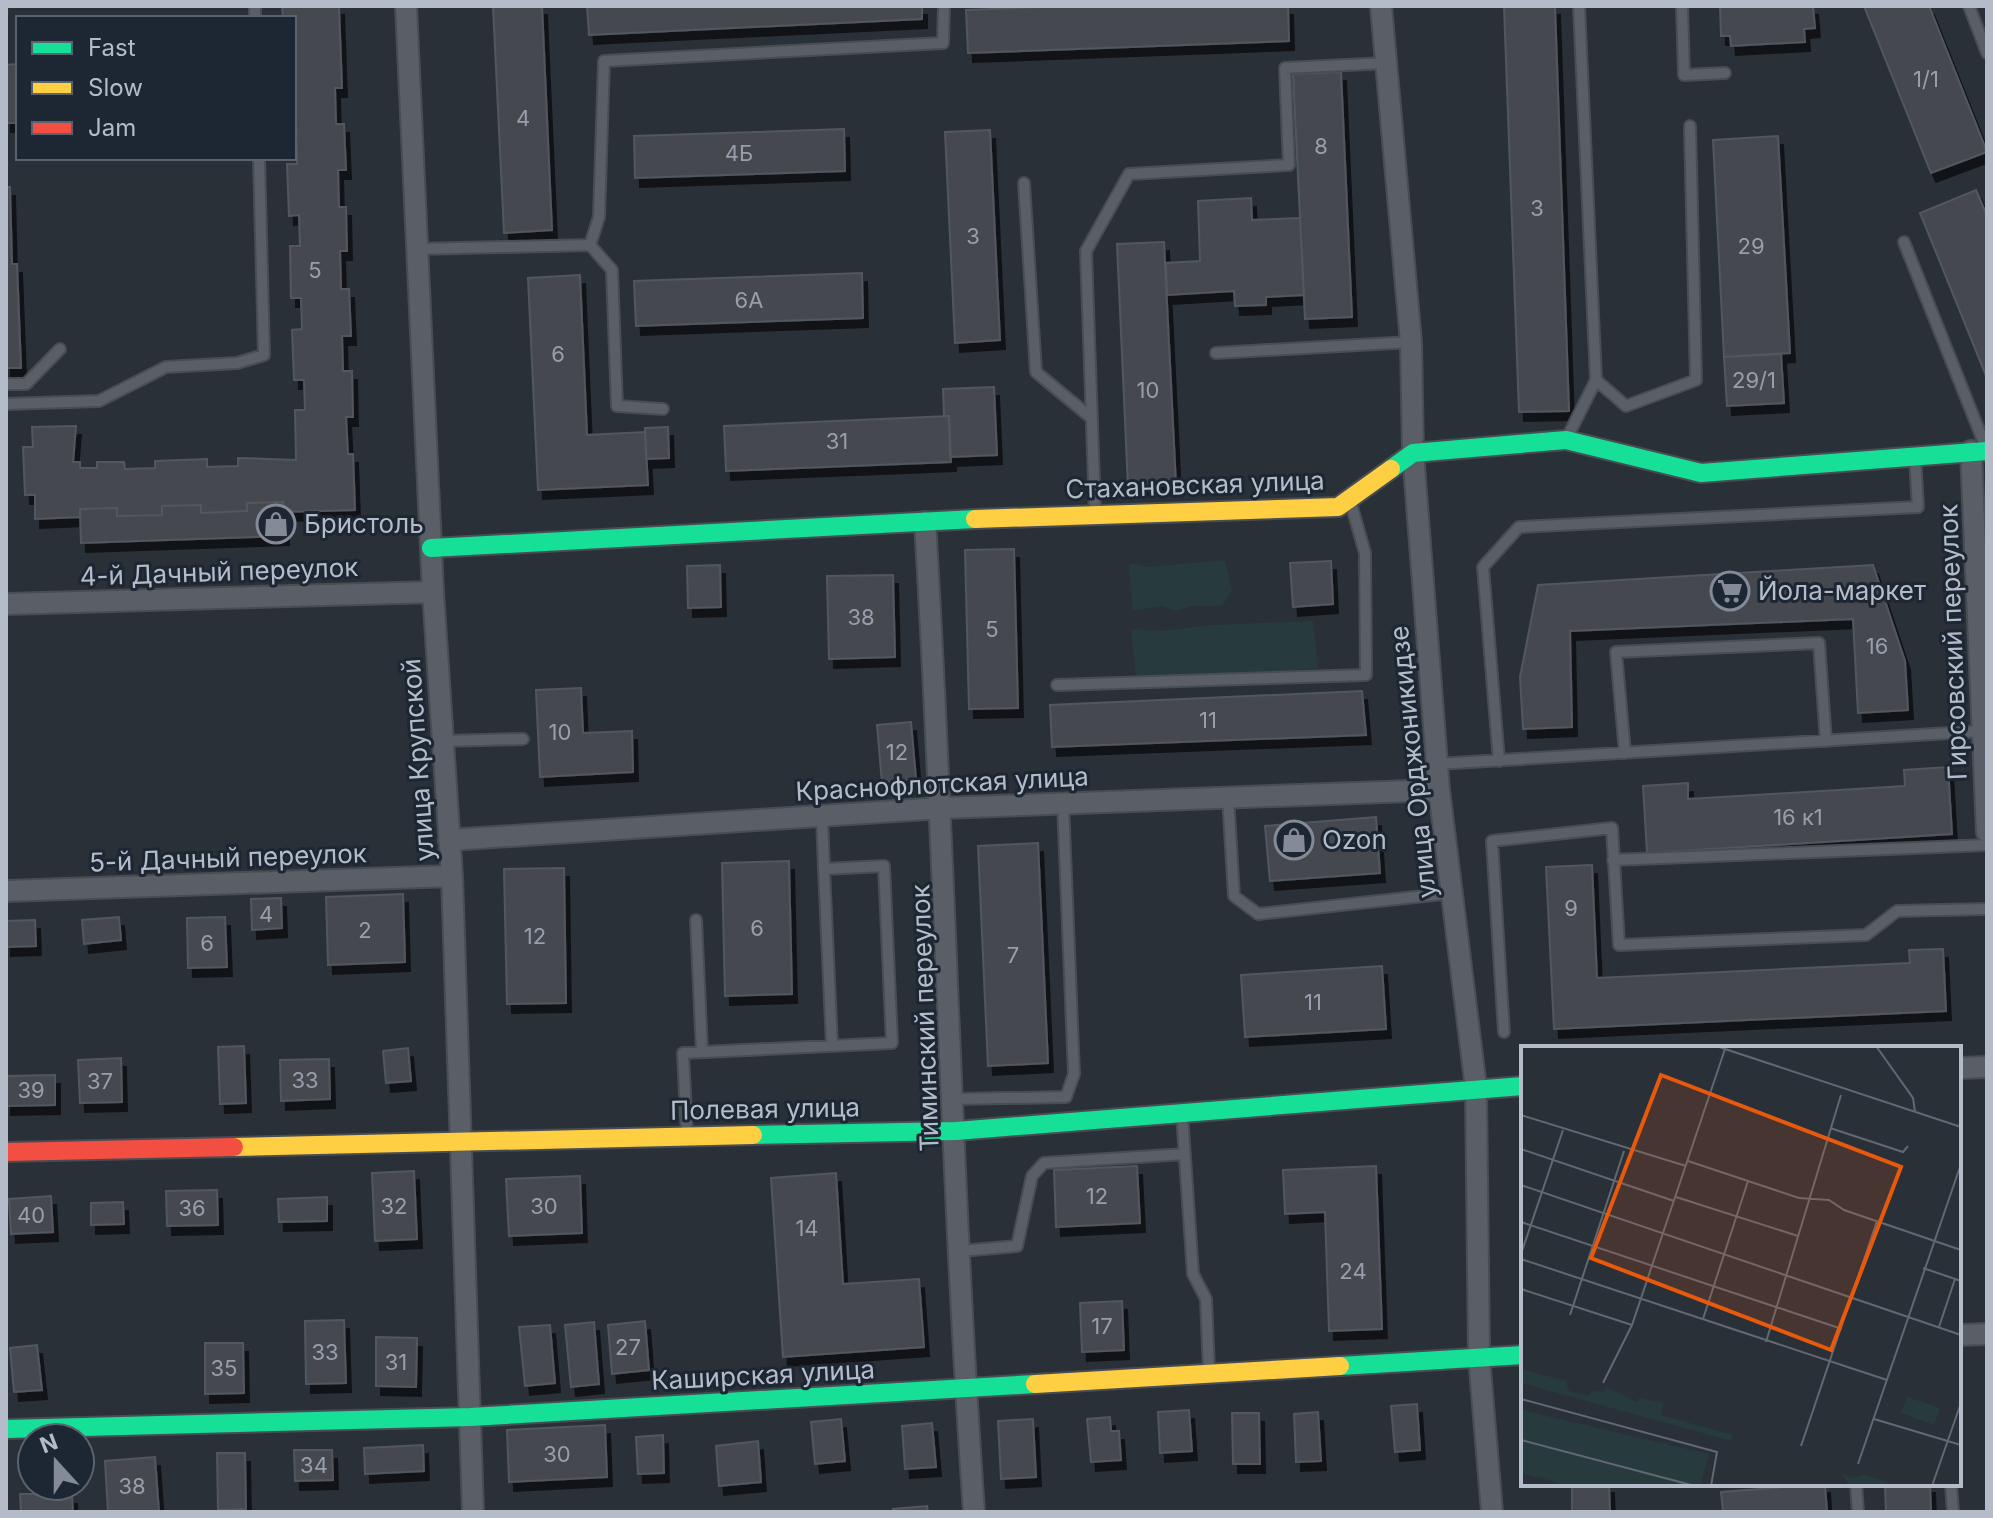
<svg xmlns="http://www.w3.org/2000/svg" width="1993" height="1518" font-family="Inter,sans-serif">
	<defs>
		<filter id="shadow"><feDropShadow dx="5" dy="9" stdDeviation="0" flood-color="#0009"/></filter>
	</defs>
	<rect width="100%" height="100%" fill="#2a3038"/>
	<!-- green -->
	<path fill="#273a3e" d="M1225 560 1232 591 1222 606H1191L1176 611 1162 606 1133 611 1129 563 1148 567Z
		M1313 621 1318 668 1224 676 1136 677 1131 629 1163 631 1211 625Z"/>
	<!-- building -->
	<path fill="#444950" stroke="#52575f" stroke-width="2" filter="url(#shadow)" d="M282 6H339L342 88H335L336 124H344L346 170H338L339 207H346L347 251H340L341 289H349L351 336H342L343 371H352L353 417H346L348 454H353L355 510 284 512 283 502 247 503V511L201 513V505L162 506V515L117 516V508L80 509V517L35 519V495H25L23 447H33L32 427 76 426 73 462H80V468H97V462H124L125 469 155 468V461L207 459V467L238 466V458L296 460 295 410H305L304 380H294L292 330 302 329 301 298H291L290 246H300L299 215 289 216 287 164H297L294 18H283Z
		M493 6H542L552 230 504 233Z
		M587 6H922V19L589 35Z
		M1069 6H1288L1289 41 968 53 966 10Z
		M1504 6H1555L1569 411 1519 412Z
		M1720 6H1813L1815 28 1804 29 1805 42 1731 46 1730 36H1721Z
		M1864 6H1929L1987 152 1931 173Z
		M18 64V113L16 123H6V65Z
		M1341 72 1352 317 1305 319 1293 74Z
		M844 129 845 171 635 178 634 136Z
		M990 130 1000 340 955 343 945 132Z
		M1778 136 1790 353 1724 357 1713 140Z
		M6 187H10L12 264H17L21 368H6Z
		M1976 190 1987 216V378L1920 213Z
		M1251 198 1252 220 1300 218 1304 295 1266 297V305L1235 306 1234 291 1167 295 1166 263 1200 261 1198 201Z
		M1164 242 1176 485 1128 487 1117 244Z
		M862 273 863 318 636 326 634 281Z
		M580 275 587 435 645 432 648 485 538 490 528 278Z
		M1781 354 1784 403 1727 406 1724 357Z
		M994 387 997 455 950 457 949 416H944L943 389Z
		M949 416 951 462 726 471 724 426Z
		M668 427 669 458 646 459 645 428Z
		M283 502 284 536 81 543 80 509 117 508V516L162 515V506L201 505V513L247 511V503Z
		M1014 549 1018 708 969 709 965 550Z
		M1331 561 1333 604 1293 607 1290 563Z
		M720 565 721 607 688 608 687 566Z
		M1873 565 1905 661 1908 710 1858 713 1853 619 1570 631 1572 727 1523 729 1520 677 1538 585Z
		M893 575 895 657 829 659 827 576Z
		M581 688 583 733 632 731 633 772 540 777 536 690Z
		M1362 691 1366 735 1052 747 1050 705Z
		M911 722 916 779 882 783 877 725Z
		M1948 767 1952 834 1647 853 1643 786 1688 783V799L1905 786 1904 770Z
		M1376 817 1380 873 1270 881 1265 826Z
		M1038 843 1048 1063 988 1066 978 846Z
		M789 861 792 994 725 996 722 863Z
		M1592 865 1597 978 1910 963 1909 950 1943 949 1946 1011 1554 1029 1546 867Z
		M564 868 566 1003 507 1004 504 869Z
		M403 894 405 962 328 965 326 897Z
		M281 898 282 928 252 930 251 899Z
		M119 917 121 940 84 944 82 920Z
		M225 917 227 967 188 968 187 918Z
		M35 920 36 946 6 947V921Z
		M1382 966 1386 1029 1245 1037 1241 975Z
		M244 1046 246 1103 220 1104 218 1047Z
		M408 1048 411 1081 386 1083 383 1051Z
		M121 1058 122 1102 80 1103 78 1060Z
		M329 1059 330 1099 281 1101 280 1060Z
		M55 1075V1105L6 1106V1076Z
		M1137 1166 1140 1223 1056 1227 1054 1170Z
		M1376 1166 1382 1329 1329 1331 1325 1212 1285 1214 1283 1170Z
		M414 1171 417 1239 375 1241 372 1173Z
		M836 1173 843 1284 919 1279 924 1347 783 1357 771 1178Z
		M580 1176 582 1233 509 1236 506 1179Z
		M217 1190 218 1225 167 1226 166 1191Z
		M51 1196 53 1232 11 1234 9 1199Z
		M327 1197V1221L279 1222 278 1199Z
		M123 1202 124 1224 91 1225V1203Z
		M1122 1301 1124 1350 1082 1352 1080 1303Z
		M344 1320 346 1383 306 1384 305 1321Z
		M645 1321 649 1370 612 1374 608 1325Z
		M594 1322 599 1384 571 1387 565 1325Z
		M550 1325 555 1383 525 1386 519 1327Z
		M376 1337 417 1338 416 1387 376 1386Z
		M205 1343H243L244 1393 205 1394Z
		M37 1345 42 1390 14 1392 10 1348Z
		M1417 1404 1420 1450 1395 1452 1391 1406Z
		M1189 1410 1192 1451 1160 1453 1158 1412Z
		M1318 1412 1321 1461 1296 1462 1294 1414Z
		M1232 1413H1259L1260 1464H1233Z
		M1110 1417 1111 1431H1119L1121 1460 1091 1462 1087 1419Z
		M841 1419 845 1461 815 1464 811 1422Z
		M1033 1419 1036 1477 1001 1479 998 1421Z
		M932 1423 936 1467 905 1469 902 1426Z
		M605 1425 607 1477 509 1482 507 1430Z
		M663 1435 664 1473 638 1474 636 1437Z
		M758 1441 761 1482 719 1486 716 1446Z
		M423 1445 424 1471 365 1474 364 1448Z
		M294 1450H332L333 1480 295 1481Z
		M217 1453H245L246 1509 218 1510Z
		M155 1457 159 1512H108L105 1461Z
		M1609 1484 1610 1512H1572V1485Z
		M1825 1484 1827 1512H1723L1721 1492Z
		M1885 1484H1930L1931 1512H1886Z
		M34 1486H59V1495H72L73 1512H21L20 1494H35Z
		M927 1506 928 1512H893V1509Z"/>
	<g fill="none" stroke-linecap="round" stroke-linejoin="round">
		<!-- lane casing -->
		<g stroke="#484c53" stroke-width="14">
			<path id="lane" d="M255 6V18
				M1682 6 1684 75 1725 73
				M1969 6 1987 53
				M1024 183 1036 372 1089 416
				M1904 242 1986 448
				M590 245 612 270 617 406 663 409
				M417 249 590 245 599 217 604 61 943 43 944 6
				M1216 353 1411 342
				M1596 380 1626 406 1696 380 1690 126
				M6 384H26L60 349
				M6 404 99 401 166 367 237 363 264 355 259 158
				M1567 438 1596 380 1579 6
				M1095 511 1086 251 1129 174 1289 165 1285 68 1387 63
				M1057 685 1366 675 1365 553 1350 500
				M443 741 523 739
				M1625 753 1616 652 1819 643 1826 741
				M1499 761 1483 567 1519 527 1918 507 1915 457
				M1437 764 1983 731
				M1228 797 1234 896 1258 914 1452 893
				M1613 860 1987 845
				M824 869 832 1046
				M696 920 702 1052
				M1504 1032 1492 841 1612 828 1619 945 1866 935 1897 911 1987 909
				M955 1099 1066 1097 1074 1074 1063 803
				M1182 1114 1193 1274 1206 1299 1209 1371
				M687 1135 683 1053 892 1043 884 866 824 869 822 816
				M961 1251 1017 1246 1032 1176 1044 1163 1185 1154
				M1856 1484 1858 1512
				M1951 1484 1953 1512"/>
		</g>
		<!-- street casing -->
		<g stroke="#484c53" stroke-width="24">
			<path id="street" d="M406 6 433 592 452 876 473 1512
				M1381 6 1411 342 1413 453 1439 790 1476 1088 1479 1357 1492 1512
				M1971 451 1987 832
				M925 522C945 852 951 1182 974 1512
				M6 604 433 592
				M449 840 942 808 1439 790
				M6 891 452 876
				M1959 1068 1987 1067
				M1959 1335 1987 1334"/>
		</g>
		<!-- fast casing -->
		<g stroke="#484c53" stroke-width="22">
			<path id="fast" d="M1391 469 1413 453 1566 440 1701 473 1987 451
				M431 548 975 519
				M753 1135 956 1131 1523 1086
				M1340 1366 1523 1355
				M6 1429 470 1417 1035 1384"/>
		</g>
		<!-- slow casing -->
		<g stroke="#484c53" stroke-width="22">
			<path id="slow" d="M975 519 1338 507 1391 469
				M234 1147 753 1135
				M1035 1384 1340 1366"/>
		</g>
		<!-- jam casing -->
		<g stroke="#484c53" stroke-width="22">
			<path id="jam" d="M6 1152 234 1147"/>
		</g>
		<!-- lane -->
		<use href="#lane" stroke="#5a5e66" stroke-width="10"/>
		<!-- street -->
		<use href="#street" stroke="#5a5e66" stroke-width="20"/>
		<!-- fast -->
		<use href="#fast" stroke="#16e098" stroke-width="18"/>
		<!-- slow -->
		<use href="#slow" stroke="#ffcf43" stroke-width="18"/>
		<!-- jam -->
		<use href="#jam" stroke="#f24e42" stroke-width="18"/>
	</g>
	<!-- icons -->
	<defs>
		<g id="shop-ring" transform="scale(2)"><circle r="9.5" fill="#1d2633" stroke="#848b96" stroke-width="1.5"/><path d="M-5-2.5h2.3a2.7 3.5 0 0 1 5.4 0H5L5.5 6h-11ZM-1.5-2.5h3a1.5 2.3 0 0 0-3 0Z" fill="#848b96"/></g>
		<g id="supermarket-ring" transform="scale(2)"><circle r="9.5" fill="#1d2633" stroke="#848b96" stroke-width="1.5"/><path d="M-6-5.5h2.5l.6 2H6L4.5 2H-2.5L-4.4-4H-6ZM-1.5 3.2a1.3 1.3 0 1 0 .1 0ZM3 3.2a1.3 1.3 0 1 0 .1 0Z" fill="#848b96"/></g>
	</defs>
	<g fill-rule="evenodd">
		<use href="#shop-ring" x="276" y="524"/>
		<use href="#supermarket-ring" x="1730" y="591"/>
		<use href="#shop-ring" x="1294" y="840"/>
	</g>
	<g text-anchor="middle" stroke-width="6" stroke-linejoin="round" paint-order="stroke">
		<!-- number labels -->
		<g font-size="22" fill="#989fab">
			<text x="1926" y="87">1/1</text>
			<text x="523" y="126">4</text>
			<text x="1321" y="154">8</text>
			<text x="739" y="161">4Б</text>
			<text x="1537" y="216">3</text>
			<text x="973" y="244">3</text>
			<text x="1751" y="254">29</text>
			<text x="315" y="278">5</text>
			<text x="749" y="308">6А</text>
			<text x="558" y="362">6</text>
			<text x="1754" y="388">29/1</text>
			<text x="1148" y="398">10</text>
			<text x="837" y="449">31</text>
			<text x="861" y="625">38</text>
			<text x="992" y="637">5</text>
			<text x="1877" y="654">16</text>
			<text x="1208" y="728">11</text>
			<text x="560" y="740">10</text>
			<text x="897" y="760">12</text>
			<text x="1798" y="825">16 к1</text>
			<text x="1571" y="916">9</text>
			<text x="266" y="922">4</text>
			<text x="757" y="936">6</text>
			<text x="365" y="938">2</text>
			<text x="535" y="944">12</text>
			<text x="207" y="951">6</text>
			<text x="1013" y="963">7</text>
			<text x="1313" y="1010">11</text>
			<text x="305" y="1088">33</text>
			<text x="100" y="1089">37</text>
			<text x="31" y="1098">39</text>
			<text x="1097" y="1204">12</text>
			<text x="394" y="1214">32</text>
			<text x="544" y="1214">30</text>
			<text x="192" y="1216">36</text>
			<text x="31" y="1223">40</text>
			<text x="807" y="1236">14</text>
			<text x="1353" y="1279">24</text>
			<text x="1102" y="1334">17</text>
			<text x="628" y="1355">27</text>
			<text x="325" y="1360">33</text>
			<text x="396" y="1370">31</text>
			<text x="224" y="1376">35</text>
			<text x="557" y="1462">30</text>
			<text x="314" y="1473">34</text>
			<text x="132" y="1494">38</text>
		</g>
		<!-- street labels -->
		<g font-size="26" fill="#b4bcc9" stroke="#1d2633">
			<text transform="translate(1195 485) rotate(-2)" y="9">Стахановская улица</text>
			<text transform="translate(219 572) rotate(-2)" y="9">4-й Дачный переулок</text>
			<text transform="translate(1953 642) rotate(-92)" y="9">Гирсовский переулок</text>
			<text transform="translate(418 760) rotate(-94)" y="9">улица Крупской</text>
			<text transform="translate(1413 762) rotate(-96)" y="9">улица Орджоникидзе</text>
			<text transform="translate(942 784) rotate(-3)" y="9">Краснофлотская улица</text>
			<text transform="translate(228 858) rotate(-2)" y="9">5-й Дачный переулок</text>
			<text transform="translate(925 1018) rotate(-92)" y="9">Тиминский переулок</text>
			<text transform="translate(765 1109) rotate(-1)" y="9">Полевая улица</text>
			<text transform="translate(763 1375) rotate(-3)" y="9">Каширская улица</text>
		</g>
		<!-- poi labels -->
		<g font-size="26" fill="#b4bcc9" stroke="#1d2633" text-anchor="start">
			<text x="304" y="533">Бристоль</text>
			<text x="1758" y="600">Йола-маркет</text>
			<text x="1322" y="849">Ozon</text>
		</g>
	</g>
	<!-- overview -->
	<g transform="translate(1521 1046)">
		<rect width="440" height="440" fill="#2a3038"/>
		<path d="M0 323 45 335 48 345 68 350 70 344 83 346 85 341 116 356 118 352 143 357 140 369 212 389 210 395 0 337ZM386 351 419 362 413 379 380 367ZM0 364 188 408 179 440H33L36 436 0 427ZM320 427 332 432 343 428 375 440H329Z" fill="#273a3e"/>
		<path fill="none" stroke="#616872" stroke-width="2" d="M195 0 440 81M355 0 392 52 394 66M0 69 165 120M309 82 382 106 387 100M0 103 153 155M167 115 278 152 308 154 323 164 440 204M0 139 440 289M155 151 277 190M0 176 321 283M0 208 42 84M0 213 366 334M402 222 440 235M0 243 111 279M49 269 103 105M182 273 227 135M418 281 434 233M245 296 320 49M82 337 111 279 204 3M0 353 196 406 190 440M353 373 440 399M0 394 174 440M280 400 356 175M337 418 440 118M411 440 440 357"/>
		<path fill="#e8590c" fill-opacity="0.15" stroke="#e8590c" stroke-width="4" d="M140 29 380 121 310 304 70 212Z"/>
		<rect width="440" height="440" fill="none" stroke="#b4bcc9" stroke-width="4"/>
	</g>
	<!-- border -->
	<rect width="1993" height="1518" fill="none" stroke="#b4bcc9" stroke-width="16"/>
	<!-- legend -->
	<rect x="16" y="16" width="280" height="144" fill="#1d2633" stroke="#59626f" stroke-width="2"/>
	<rect x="32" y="42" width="40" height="12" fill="#16e098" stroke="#59626f" stroke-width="2"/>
	<text x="88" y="56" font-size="24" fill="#b4bcc9">Fast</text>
	<rect x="32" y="82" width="40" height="12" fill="#ffcf43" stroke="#59626f" stroke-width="2"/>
	<text x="88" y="96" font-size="24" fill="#b4bcc9">Slow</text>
	<rect x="32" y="122" width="40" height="12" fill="#f24e42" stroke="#59626f" stroke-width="2"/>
	<text x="88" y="136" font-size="24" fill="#b4bcc9">Jam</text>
	<!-- north arrow -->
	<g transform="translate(56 1462) rotate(339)"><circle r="38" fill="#1d2633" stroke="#59626f" stroke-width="2"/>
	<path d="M0-6L14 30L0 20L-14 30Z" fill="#848b96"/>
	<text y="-12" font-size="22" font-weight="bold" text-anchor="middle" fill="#b4bcc9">N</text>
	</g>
</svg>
